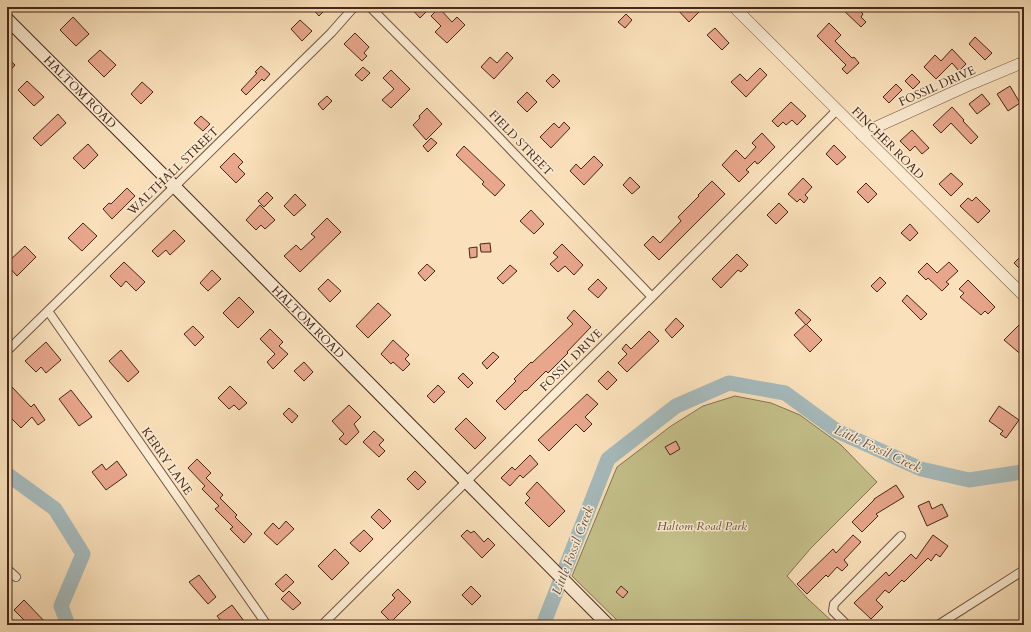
<svg xmlns="http://www.w3.org/2000/svg" width="1031" height="632" font-family="Cardo,serif">
	<rect width="100%" height="100%" fill="#fae1bb"/>
	<filter id="stains"><feTurbulence type="fractalNoise" baseFrequency=".005" numOctaves="4"/><feColorMatrix values="0 0 0 0 .2 0 0 0 0 .09 0 0 0 0 .02 0 0 0 .5 -.17"/></filter>
	<radialGradient id="worn" r=".72"><stop offset=".6" stop-color="#630" stop-opacity="0"/><stop offset="1" stop-color="#630" stop-opacity=".3"/></radialGradient>
	<!-- green -->
	<path fill="#c5c18b" stroke="#857452" d="M735 396 771 403 800 415 841 445 877 482 811 548 787 576 808 599 836 625H622L572 576 617 467 671 426 703 406Z"/>
	<g fill="none" stroke-linecap="round" stroke-linejoin="round">
		<!-- river -->
		<path stroke="#a5babc" stroke-width="15" d="M7 474 55 509 83 554 61 606 68 625
			M543 625 608 459 676 406 729 383 785 393 837 431 921 469 969 480 1022 472 1024 471"/>
	</g>
	<!-- building -->
	<path fill="#e8a68c" stroke="#45271a" d="M311 7H328L319 16Z
		M410 7H431L420 18Z
		M675 7H695L699 12 689 22Z
		M840 7H856L863 14 861 17 866 22 861 27Z
		M439 8 452 22 457 17 465 25 447 43 435 32 441 26 431 16Z
		M626 14 632 20 625 28 618 22Z
		M73 17 89 34 76 46 60 30Z
		M300 20 312 31 302 41 291 29Z
		M829 23 841 35 835 41 852 58 854 57 859 63 847 74 842 69 846 65 817 36Z
		M715 28 729 43 722 50 707 35Z
		M355 33 369 47 364 53 367 56 362 61 344 44Z
		M975 37 992 53 985 60 969 44Z
		M952 49 966 64 959 71 952 63 936 79 924 67 935 55 941 61Z
		M100 50 116 65 104 77 88 61Z
		M507 52 513 58 494 79 481 67 490 57 497 63Z
		M7 58 15 65 7 74Z
		M261 66 270 74 264 81 262 79 246 95 241 90 257 73 255 72Z
		M363 67 370 73 362 81 355 75Z
		M760 68 767 75 746 97 731 82 740 74 747 81Z
		M391 70 410 89 391 108 382 100 394 89 383 78Z
		M553 74 560 81 553 88 546 81Z
		M912 74 920 82 913 89 905 81Z
		M27 81 44 97 34 106 18 90Z
		M142 82 153 92 141 104 131 94Z
		M896 84 902 90 889 103 883 97Z
		M1010 86 1020 103 1008 111 997 94Z
		M527 92 537 102 527 112 517 102Z
		M982 94 990 104 977 114 969 104Z
		M327 96 332 101 323 110 318 104Z
		M791 102 806 116 797 125 792 120 786 125 783 122 778 127 772 121Z
		M952 107 964 120 963 121 978 137 971 144 951 123 941 133 933 125Z
		M427 108 442 124 426 140 413 125 420 118 419 116Z
		M58 114 66 123 41 146 33 138Z
		M201 116 210 124 203 131 194 123Z
		M564 122 570 128 551 148 540 137 554 123 559 128Z
		M912 130 929 148 922 154 915 146 910 151 900 141Z
		M762 133 775 147 759 163 757 164 755 161 746 170 749 172 739 182 722 165 736 150 745 159 756 147 752 143Z
		M431 138 437 143 428 152 423 146Z
		M88 144 98 155 84 169 73 158Z
		M834 145 846 157 837 165 826 154Z
		M464 146 505 185 495 196 482 184 484 182 456 155Z
		M234 153 243 162 238 167 245 174 236 183 220 167Z
		M594 156 603 165 584 185 570 171 576 164 581 169Z
		M951 173 963 184 951 196 939 184Z
		M630 177 640 187 632 194 623 185Z
		M803 178 812 187 805 195 808 198 804 203 800 199 797 202 788 194Z
		M712 181 725 194 659 260 644 245 653 236 660 243 681 221 678 217 699 196 698 195Z
		M866 183 877 194 868 203 857 192Z
		M127 188 135 196 112 219 103 209 109 203 111 204Z
		M267 192 273 198 264 207 258 201Z
		M295 194 306 205 294 216 284 206Z
		M976 197 990 211 978 223 960 206 968 198 972 201Z
		M779 203 788 212 776 224 767 215Z
		M260 205 275 220 265 229 261 225 256 230 246 220Z
		M531 210 544 224 534 234 520 221Z
		M327 218 341 232 300 272 284 256 296 245 301 250 315 237 311 234Z
		M83 223 97 236 82 251 68 238Z
		M910 224 918 233 910 241 901 233Z
		M174 230 185 241 170 255 166 250 158 257 152 251Z
		M490 243 491 252H481L480 244Z
		M562 244 583 265 574 275 565 266 558 272 550 264 558 257 553 253Z
		M25 246 36 257 17 276 7 265V263Z
		M477 247V257L470 258 469 248Z
		M737 254 748 265 741 272 738 270 721 288 712 279Z
		M1020 257 1024 262V273L1014 263Z
		M124 262 145 282 136 291 126 281 121 287 110 276Z
		M949 262 958 271 946 282 949 284 942 291 928 278 926 280 918 272 927 263 937 273Z
		M427 264 435 271 425 281 418 273Z
		M510 265 517 271 503 284 497 278Z
		M212 270 221 279 208 291 200 283Z
		M880 277 886 283 877 292 871 286Z
		M328 279 341 291 330 302 318 289Z
		M598 279 607 288 598 298 588 289Z
		M968 280 995 307 988 314 985 311 981 315 960 297 964 293 959 289Z
		M907 295 927 314 921 320 902 301Z
		M239 297 254 312 238 328 223 313Z
		M378 303 391 315 368 338 356 326Z
		M799 309 811 320 806 325 795 313Z
		M574 310 591 327 567 352 568 353 548 373 546 371 526 391 525 390 505 410 496 401 516 381 514 379 531 362 532 363 573 324 567 318Z
		M676 318 684 326 672 338 665 330Z
		M1024 320V332L1021 335 1024 338V357L1004 340Z
		M806 324 822 340 810 352 794 335Z
		M193 326 204 337 195 346 184 334Z
		M270 329 283 342 279 346 288 354 273 369 267 362 275 354 260 339Z
		M649 331 659 341 627 372 618 363 627 354 622 349 626 344 631 349Z
		M393 340 409 355 405 359 410 364 403 371 393 362 391 364 381 354Z
		M46 342 61 360 46 373 41 367 36 372 25 361Z
		M121 350 139 372 128 382 109 361Z
		M493 352 499 357 487 369 482 363Z
		M304 362 313 372 304 381 294 371Z
		M608 371 617 380 607 390 598 381Z
		M463 373 473 383 468 388 458 378Z
		M438 385 445 392 434 403 427 396Z
		M230 386 247 403 239 410 234 405 229 409 218 398Z
		M12 387 31 407 34 404 45 420 38 425 32 417 21 428 7 414V392Z
		M71 390 92 417 79 426 59 399Z
		M587 394 598 404 585 417 592 424 584 432 576 424 549 451 538 440Z
		M349 405 361 417 354 424 359 432 346 445 339 439 344 434 332 421Z
		M999 406 1019 420 1006 438 1000 434 1003 431 989 421Z
		M289 408 298 416 292 423 283 414Z
		M466 418 486 438 475 449 455 429Z
		M374 431 384 440 379 445 385 451 379 457 363 442Z
		M676 441 680 449 670 455 665 447Z
		M530 455 538 464 523 478 520 475 510 486 501 478 512 467 515 470Z
		M197 459 211 473 206 478 223 495 220 498 237 515 235 517 252 534 244 543 230 529 233 527 215 509 219 506 202 489 205 486 188 468Z
		M117 461 127 475 106 490 92 472 102 464 106 470Z
		M415 471 426 482 418 490 407 479Z
		M537 482 565 511 549 527 525 503 530 498 526 494Z
		M896 485 904 497 876 514 878 516 862 532 852 522 874 500V499Z
		M929 501 932 509 942 504 948 516 927 526 918 506Z
		M379 509 391 521 383 529 371 517Z
		M286 521 294 529 277 545 264 533 273 523 279 529Z
		M364 530 373 539 360 552 350 543Z
		M467 530 471 533 474 531 484 542 488 538 495 545 482 558 461 536Z
		M853 535 861 542 844 560 848 565 842 571 837 567 828 577 826 575 807 594 797 584 833 549 836 553Z
		M933 535 948 546 940 557 936 554 931 561 928 558 904 582 902 580 889 593 885 590 876 600 883 607 871 619 854 603 886 572 889 576 911 554 916 559Z
		M335 549 349 563 332 580 318 566Z
		M286 574 294 582 283 592 275 584Z
		M199 575 216 597 208 604 189 582Z
		M471 586 481 596 472 605 462 595Z
		M621 586 628 592 623 598 616 592Z
		M398 589 411 602 391 622 381 612 395 598 392 595Z
		M289 591 301 603 293 610 281 599Z
		M24 600 48 625H29L14 610Z
		M232 605 247 625H231L229 622 224 625 217 616Z"/>
	<g fill="none" stroke-linecap="round" stroke-linejoin="round">
		<!-- minor casing -->
		<g stroke="#725642" stroke-width="10">
			<path id="minor" d="M370 7 486 124 652 297
				M48 311 267 625
				M7 351 331 33 354 7
				M7 569 16 577
				M322 625 652 297 837 110
				M847 625 833 611 834 604 901 536
				M938 625 1024 570"/>
		</g>
		<!-- tertiary casing -->
		<g stroke="#725642" stroke-width="12">
			<path id="tertiary" d="M734 7 1024 296
				M861 134 969 85 1024 62"/>
		</g>
		<!-- secondary casing -->
		<g stroke="#45271a" stroke-width="14">
			<path id="secondary" d="M7 19 174 186 608 625"/>
		</g>
		<!-- minor -->
		<use href="#minor" stroke="#fcecd3" stroke-width="8"/>
		<!-- tertiary -->
		<use href="#tertiary" stroke="#fcecd3" stroke-width="11"/>
		<!-- secondary -->
		<use href="#secondary" stroke="#fcecd3" stroke-width="12"/>
	</g>
	<g text-anchor="middle" stroke-width="3" stroke-linejoin="round" paint-order="stroke">
		<!-- street labels -->
		<g font-size="12" fill="#45271a" stroke="#fcecd3">
			<text transform="translate(937 86) rotate(-24)" y="4">FOSSIL DRIVE</text>
			<text transform="translate(80 92) rotate(45)" y="4">HALTOM ROAD</text>
			<text transform="translate(521 143) rotate(46)" y="4">FIELD STREET</text>
			<text transform="translate(888 143) rotate(45)" y="4">FINCHER ROAD</text>
			<text transform="translate(173 171) rotate(-44)" y="4">WALTHALL STREET</text>
			<text transform="translate(308 322) rotate(45)" y="4">HALTOM ROAD</text>
			<text transform="translate(571 360) rotate(-45)" y="4">FOSSIL DRIVE</text>
			<text transform="translate(167 461) rotate(55)" y="4">KERRY LANE</text>
		</g>
		<!-- park labels -->
		<g font-size="12" font-style="italic" fill="#654e36" stroke="#fcecd3">
			<text x="702" y="530">Haltom Road Park</text>
		</g>
		<!-- water labels -->
		<g font-size="13" font-style="italic" fill="#5d4c42" stroke="#fcecd3">
			<text transform="translate(878 448) rotate(25)" y="5">Little Fossil Creek</text>
			<text transform="translate(572 550) rotate(-69)" y="5">Little Fossil Creek</text>
		</g>
	</g>
	<!-- margin -->
	<rect width="1031" height="632" fill="none" stroke="#fae1bb" stroke-width="24"/>
	<rect x="8" y="8" width="1015" height="616" fill="none" stroke="#45271a" stroke-width="2"/>
	<rect x="12" y="12" width="1007" height="608" fill="none" stroke="#45271a"/>
	<rect width="100%" height="100%" filter="url(#stains)"/>
	<rect width="100%" height="100%" fill="url(#worn)"/>
</svg>
